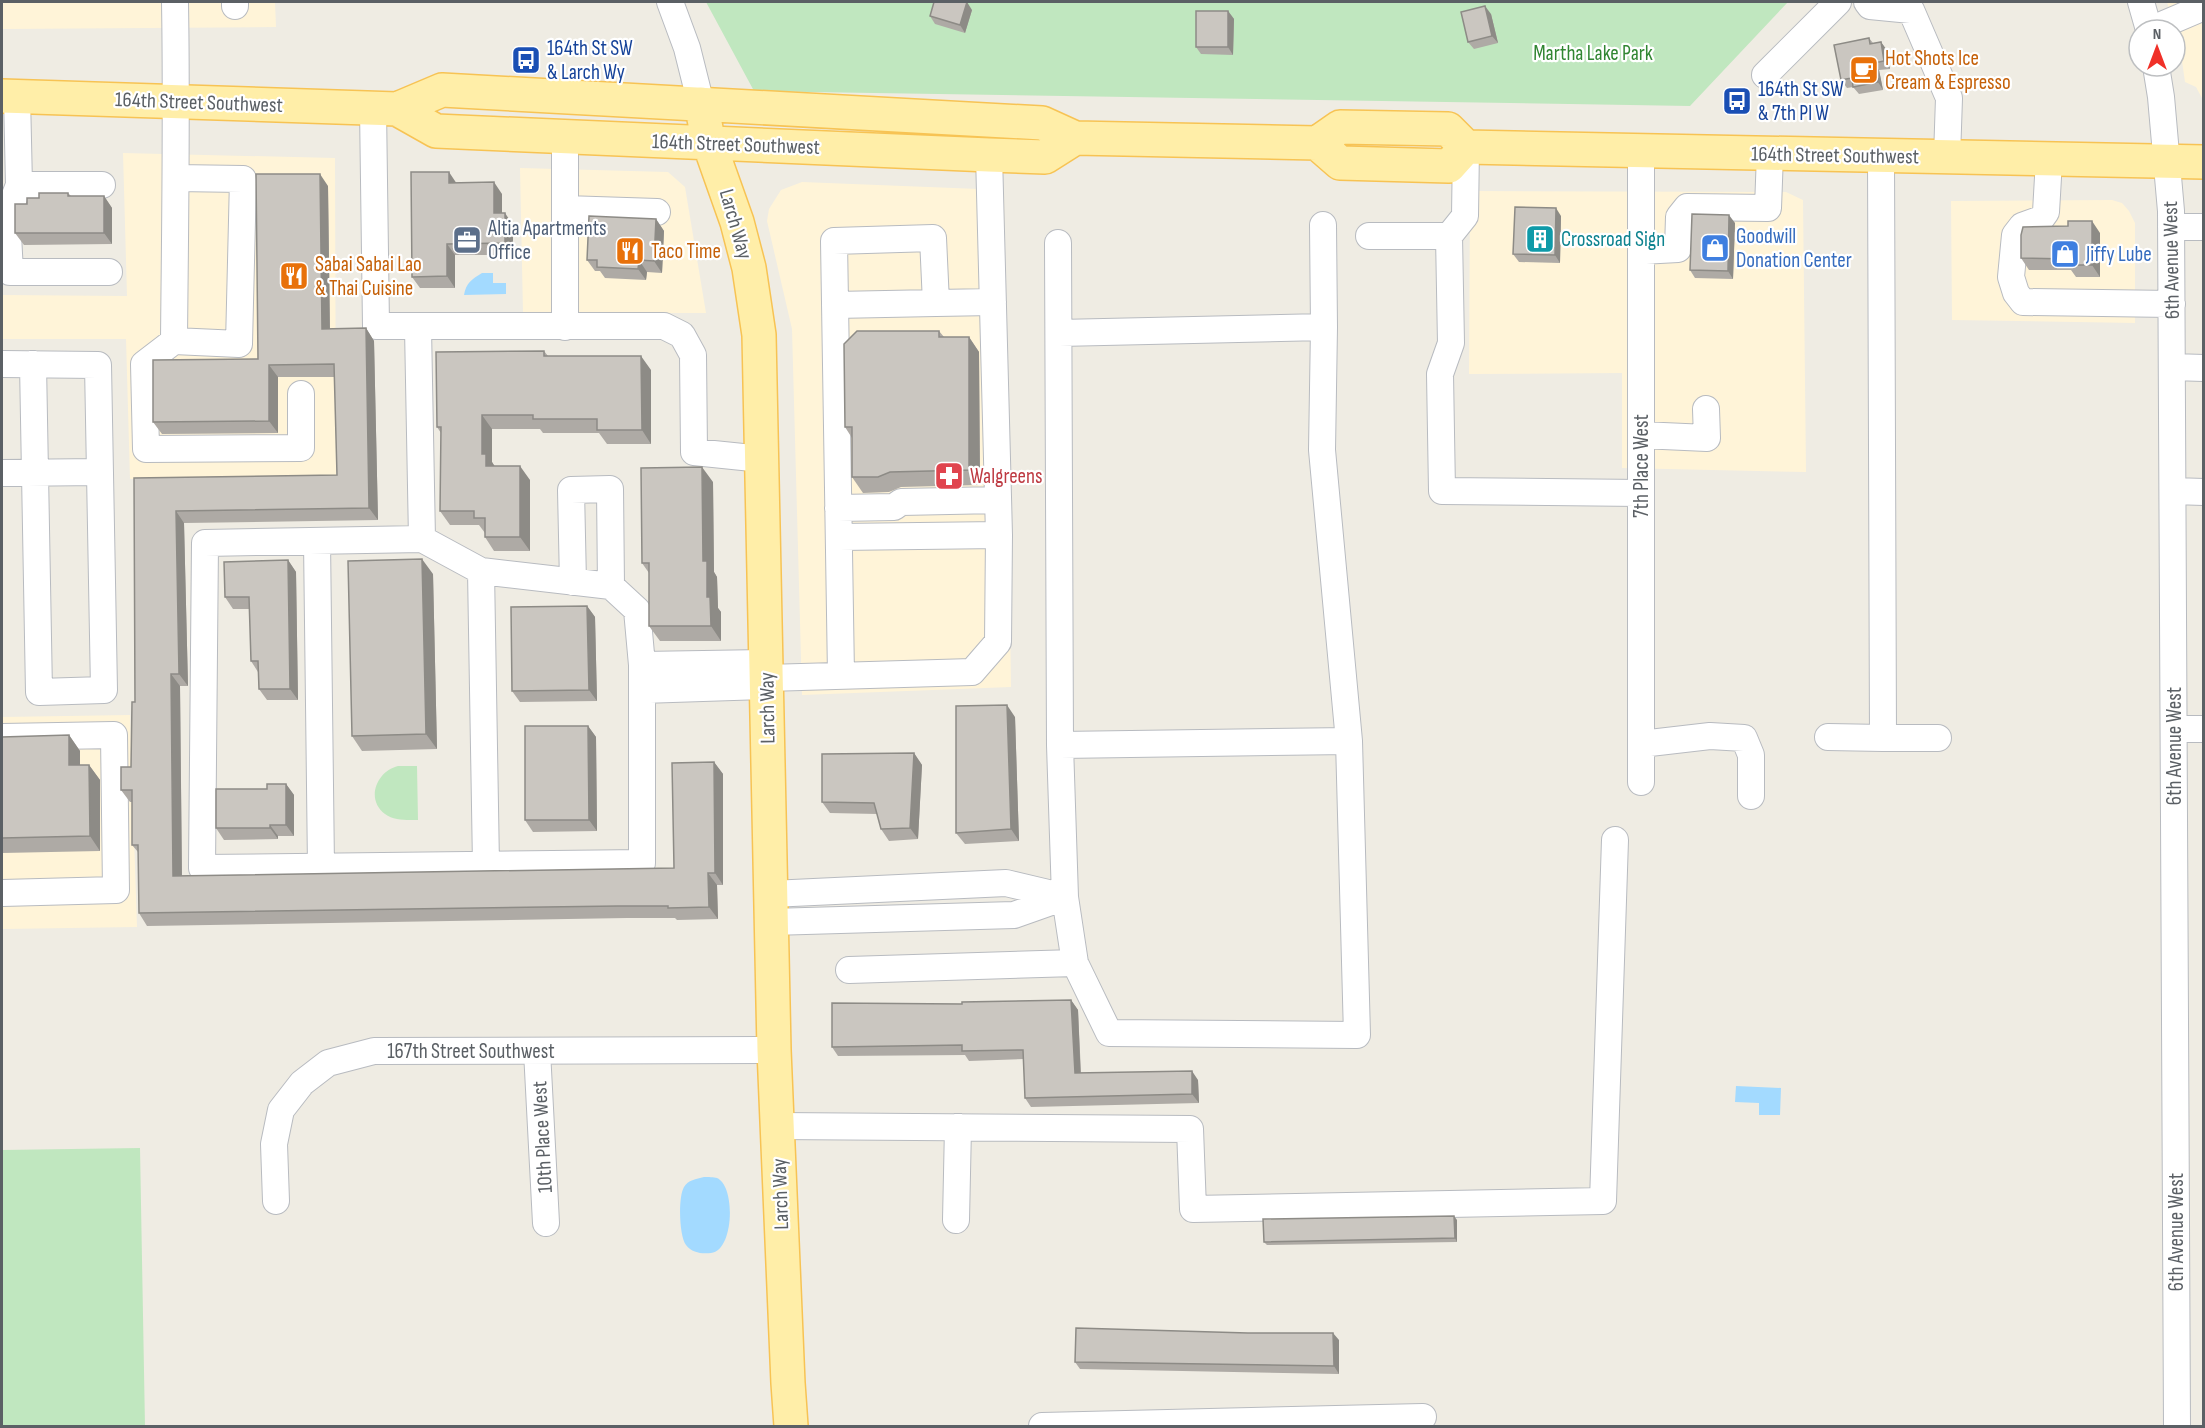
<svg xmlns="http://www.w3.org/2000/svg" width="2205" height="1428" font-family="'Sofia Sans Condensed',sans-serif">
	<rect width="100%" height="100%" fill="#efece3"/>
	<!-- commercial -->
	<path fill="#fff4d8" d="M2 2H275L276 27 2 29Z
		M2167 2H2203V100L2196 87 2185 82 2180 47Z
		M123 153 335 158 336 480 130 479 126 339H2V295L127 296Z
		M520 168 668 172 685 187 706 313H523Z
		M802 182 1004 190 1011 687 802 695 792 329 767 221 769 209 781 190Z
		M1470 191 1786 192 1803 200 1806 472 1622 468V373L1469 374Z
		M2112 200 2122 203 2129 211 2135 223V323L1952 320 1951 201Z
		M130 715 137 927 2 929V717Z"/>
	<!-- green -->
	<path fill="#c0e7bf" d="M706 2H1788L1690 106 754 91Z
		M398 766H417L418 820C407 820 394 821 385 814 365 799 377 771 398 766Z
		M140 1148 145 1426H2V1150Z"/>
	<!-- water -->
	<path fill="#a3daff" d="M482 273H493V283H506V294L464 295C466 283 472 279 482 273Z
		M1736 1086 1781 1088 1780 1115H1759V1103L1735 1102Z
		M704 1177C708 1177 714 1177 717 1178 736 1186 734 1251 711 1253 702 1254 692 1253 686 1245 679 1236 678 1197 684 1187 688 1180 696 1179 704 1177Z"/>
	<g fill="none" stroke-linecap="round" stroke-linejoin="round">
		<!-- minor casing -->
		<g stroke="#b8bbc0" stroke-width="28">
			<path id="minor" d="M175 2C177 115 175 228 174 341L239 344 243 179 176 178
				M235 2V6
				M670 2 687 48 701 104
				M1867 2 1870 6 1911 10 1949 98 1947 157
				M2141 2 2149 30
				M2150 30 2204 7
				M2156 66 2161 97 2171 211 2177 1426
				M1765 75 1838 2
				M17 96 19 185H102
				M373 108 376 326H664L682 335 693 355 694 452 762 459
				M2049 160 2046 212 2041 219 2022 226 2015 235 2011 277 2016 293 2023 302 2172 304
				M19 185 7 216 10 272H109
				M565 209 657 212
				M2171 227H2204
				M1369 236H1449L1465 216 1466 147
				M1449 236 1451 343 1440 374 1442 491 1641 493
				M1058 243 1060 745 1065 897 1075 963
				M1641 251 1678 249 1679 217 1687 207 1768 208 1770 154
				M835 305 936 303
				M565 327V136
				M418 328 422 539
				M1059 333 1324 327 1323 225
				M174 341 144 364 146 449 301 448V394
				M2 364 98 365 104 690 39 692 33 364
				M2172 367 2204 368
				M1641 435 1707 438 1706 409
				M2 473 100 472
				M2173 491 2204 492
				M838 508 894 507 901 502 998 500
				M839 537 999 535
				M422 539 481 571 611 586 637 610 642 665V863L202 868 205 543Z
				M317 541 321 867
				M481 571 486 865
				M573 582 571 490 610 489 611 586
				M642 665 766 663
				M841 675 834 241 933 238 936 303 993 302
				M767 678 972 672 998 642 999 535 989 155
				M642 690 767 686
				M2174 729H2204
				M2 737 114 735 116 890 2 893
				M1828 737 1883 738 1881 156
				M1883 738H1938
				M1641 744 1710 736 1744 738 1751 755V796
				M1060 745 1349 741 1322 450 1324 327
				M1641 782V151
				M771 894 1006 883 1065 897
				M771 922 1014 915 1065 897
				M849 970 1075 963 1109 1033 1357 1035 1349 741
				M537 1051 546 1223
				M777 1126 1190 1129 1193 1209 1603 1201 1615 840
				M276 1201 274 1144 281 1110 302 1083 328 1063 374 1051 774 1050
				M956 1220 958 1127
				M1042 1426 1423 1417"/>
		</g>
		<!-- major casing -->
		<g stroke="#f7c354" stroke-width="36">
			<path id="major" d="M2 96 397 109 442 90 1042 123 1075 138 1317 143 1340 127 1448 129 1466 147 2204 162
				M701 104 709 143 737 222 749 268 759 335 774 1050 788 1383 791 1426
				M397 109 436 131 989 155 1045 157 1075 138
				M1317 143 1340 163 1449 166 1466 147"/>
		</g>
		<!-- minor -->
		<use href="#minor" stroke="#fff" stroke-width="26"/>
		<!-- major -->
		<use href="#major" stroke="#ffeea8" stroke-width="33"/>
	</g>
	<!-- wall -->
	<path fill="#aeaaa5" d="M972 10 965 33 935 24 930 16Z
		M1228 11 1234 19 1233 55 1201 54 1196 47Z
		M1491 14 1498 43 1474 49 1468 42Z
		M1869 38 1873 43 1881 42 1886 49 1890 69 1879 70 1883 90 1859 94 1853 87 1847 88 1841 80Z
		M456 183 502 194V213L513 225V255H455V288H420L412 277Z
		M328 186 330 329 366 328 374 341 378 520 184 523 188 686H180L182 876 674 868 714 762 723 774V885H717L718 919 677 920 675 918H627L147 926 139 913 138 852 132 845V802H130L121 790 131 767 135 702 134 478 337 475 335 377H278V433L162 434 153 422 258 359Z
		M68 193 71 196H104L112 208V244L24 245 15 233 27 204 39 198Z
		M1561 216 1560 263 1519 262 1513 254Z
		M656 219 664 231 662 273 647 272 646 280 605 278 600 271H595L587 260Z
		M1735 223 1733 279 1695 278 1690 270Z
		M2100 233V277H2076L2071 270H2029L2021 258Z
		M939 331 944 337H969L979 352 980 485 901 487 889 492 863 493 852 477V438L845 427Z
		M544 351 548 356 651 370V444H607L599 433H543L540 429H492V462L494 466 530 480V551H494L485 537V533L479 525H450L440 511 441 433 437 427Z
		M713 482 714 572 717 577 718 608 721 612V641H660L649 626V573L642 563Z
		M288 560 296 572 298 700H267L259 689 258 672 251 661 250 609H233L225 597Z
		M433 574 437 749 362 751 352 736Z
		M587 606 595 617 597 701 520 702 512 691Z
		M1015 717 1019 841 965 844 956 833Z
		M588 726 596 737 597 831 533 832 525 820Z
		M69 735 80 751V765H89L100 780V851L2 853V737Z
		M914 753 922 765 918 839 889 841 881 829 877 814 830 813 822 802Z
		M286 784 294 795V836H278V839L224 840 216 828 267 789Z
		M1071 1000 1078 1010 1081 1073 1198 1080 1199 1103 1031 1107 1025 1098 1024 1059 969 1061 965 1055 838 1056 832 1047 962 1004Z
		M1457 1220V1242L1267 1245 1264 1242Z
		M1339 1340V1374L1080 1369 1075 1362Z"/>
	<!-- shaded-wall -->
	<path fill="#8d8b86" d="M967 2 972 10 965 33 960 25Z
		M1485 6 1491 14 1498 43 1492 36Z
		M1228 11 1234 19 1233 55 1228 47Z
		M1881 42 1886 49 1890 69 1884 61Z
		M1874 63 1879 70 1883 90 1878 82Z
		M449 172 457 184 449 183Z
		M320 174 328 186 330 341 322 329Z
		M494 182 502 194V225L494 213Z
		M104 196 112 208V244L104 233Z
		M1556 208 1561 216 1560 263 1555 255Z
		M505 213 513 225V255L505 243Z
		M1729 215 1735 223 1733 279 1728 271Z
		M656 219 664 231 662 273 654 261Z
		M2092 221 2100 233V277L2092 265Z
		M447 244 455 255V288L447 276Z
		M639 260 647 272 646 280 638 269Z
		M366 328 374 341 378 520 369 508Z
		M969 337 979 352 980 485 969 470Z
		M641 356 651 370V444L642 430Z
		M269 365 278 377V433L269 421Z
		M482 415 492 429V462L496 468 486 466 482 454Z
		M520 466 530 480V551L520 537Z
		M702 467 713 482 714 572 717 577 718 608 721 612V641L711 626 707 597 703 561Z
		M176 511 184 523 188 686 179 674Z
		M422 559 433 574 437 749 426 734Z
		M288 560 296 572 298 700 290 689Z
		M587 606 595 617 597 701 589 690Z
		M171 674 180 686 182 888 173 876Z
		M1007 705 1015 717 1019 841 1011 829Z
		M588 726 596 737 597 831 589 820Z
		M69 735 80 751V780L69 765Z
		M914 753 922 765 918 839 910 828Z
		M714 762 723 774V885L715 873Z
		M89 765 100 780V851L90 836Z
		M286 784 294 795V836L286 825Z
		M270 825 278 836V839L270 828Z
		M708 873 717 885 718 919 709 907Z
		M1071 1000 1078 1010 1081 1083 1075 1073Z
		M1192 1071 1198 1080 1199 1103 1192 1094Z
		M1454 1216 1457 1220V1242L1455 1238Z
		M1333 1333 1339 1340V1374L1334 1366Z"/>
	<!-- building -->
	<path fill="#cac6c0" stroke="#8d8b86" stroke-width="1.5" d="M934 2H967L960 25 930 16Z
		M1485 6 1492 36 1468 42 1461 12Z
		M1196 11H1228V47H1196Z
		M1869 38 1870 44 1881 42 1884 61 1874 63 1878 82 1853 87 1852 78 1841 80 1834 45Z
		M411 172H449V183L494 182V213H505V243L447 244V276L412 277Z
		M256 174H320L322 329 366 328 369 508 176 511 179 674H171L173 876 674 868 672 763 714 762 715 873H708L709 907 668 908V906H618L139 913 138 845H132V790H121V767H131L132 702H135L134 478 337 475 334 364 269 365V421L153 422V360L258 359Z
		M39 193H68V196H104V233H15V204H27V198H39Z
		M1515 207 1556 208 1555 255 1513 254Z
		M1692 214 1729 215 1728 271 1690 270Z
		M589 216 656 219 654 261 639 260 638 269 597 267V260H587Z
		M2068 221H2092V265H2068V259L2021 258V235L2023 227 2068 226Z
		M857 331H939V337H969V470L890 472 878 477H852V427H845L844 344Z
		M544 351V356H641L642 430H597V419H533V415H482V454H486V466H520V537H485V518H474V511H440L441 427H437L436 352Z
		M702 467 703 561H707V597H710L711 626H649V563H642L641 468Z
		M422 559 426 734 352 736 348 561Z
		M288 560 290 689H259L258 661H251L249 597H225L224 562Z
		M587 606 589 690 512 691 511 607Z
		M1007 705 1011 829 956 833V706Z
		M525 726H588L589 820H525Z
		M69 735V765H89L90 836 2 838V737Z
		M914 753 910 828 881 829 874 803 822 802V754Z
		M267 784H286V825H270V828H216V789H267Z
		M1071 1000 1075 1073 1192 1071V1094L1025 1098 1023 1050 962 1051V1045L832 1047V1003L962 1004V1002Z
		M1454 1216 1455 1238 1264 1242 1263 1219Z
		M1076 1328 1248 1333H1333L1334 1366 1075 1362Z"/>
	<!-- icons -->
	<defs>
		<g id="bus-square" transform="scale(1.5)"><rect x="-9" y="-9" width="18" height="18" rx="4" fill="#1a4fb4" stroke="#fff"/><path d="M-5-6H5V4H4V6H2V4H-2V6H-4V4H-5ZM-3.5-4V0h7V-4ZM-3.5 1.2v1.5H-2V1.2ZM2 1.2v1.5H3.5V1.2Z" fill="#fff"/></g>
		<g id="cafe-square" transform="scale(1.5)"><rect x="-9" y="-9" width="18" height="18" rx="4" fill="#e8710a" stroke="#fff"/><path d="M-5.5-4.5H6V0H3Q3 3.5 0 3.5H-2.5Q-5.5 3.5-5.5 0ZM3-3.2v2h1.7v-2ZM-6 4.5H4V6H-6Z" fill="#fff"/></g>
		<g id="building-square" transform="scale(1.5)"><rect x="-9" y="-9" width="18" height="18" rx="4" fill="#0f9aa8" stroke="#fff"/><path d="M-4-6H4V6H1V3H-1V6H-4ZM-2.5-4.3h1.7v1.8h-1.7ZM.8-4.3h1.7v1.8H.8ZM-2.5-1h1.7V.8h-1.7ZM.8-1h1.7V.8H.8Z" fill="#fff"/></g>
		<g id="office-square" transform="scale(1.5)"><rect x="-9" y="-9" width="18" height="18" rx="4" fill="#5c6f8a" stroke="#fff"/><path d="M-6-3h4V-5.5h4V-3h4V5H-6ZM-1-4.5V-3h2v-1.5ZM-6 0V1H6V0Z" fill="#fff"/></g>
		<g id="shop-square" transform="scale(1.5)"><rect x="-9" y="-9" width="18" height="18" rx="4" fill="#3f7fe0" stroke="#fff"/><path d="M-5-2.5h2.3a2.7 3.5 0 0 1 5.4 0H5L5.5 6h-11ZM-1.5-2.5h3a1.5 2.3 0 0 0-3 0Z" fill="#fff"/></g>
		<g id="restaurant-square" transform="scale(1.5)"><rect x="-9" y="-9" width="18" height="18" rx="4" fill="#e8710a" stroke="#fff"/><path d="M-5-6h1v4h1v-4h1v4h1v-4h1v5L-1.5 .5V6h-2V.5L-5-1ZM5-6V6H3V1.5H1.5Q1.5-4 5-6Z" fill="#fff"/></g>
		<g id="pharmacy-square" transform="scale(1.5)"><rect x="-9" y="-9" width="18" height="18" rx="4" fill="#e0444e" stroke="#fff"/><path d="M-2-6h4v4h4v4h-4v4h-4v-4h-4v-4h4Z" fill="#fff"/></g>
	</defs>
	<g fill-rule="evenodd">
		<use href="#bus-square" x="526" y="60"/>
		<use href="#cafe-square" x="1864" y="70"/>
		<use href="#bus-square" x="1737" y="101"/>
		<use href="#building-square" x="1540" y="239"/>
		<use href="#office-square" x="467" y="240"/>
		<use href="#shop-square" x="1715" y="248"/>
		<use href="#restaurant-square" x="630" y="251"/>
		<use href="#shop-square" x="2065" y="254"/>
		<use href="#restaurant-square" x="294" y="276"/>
		<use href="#pharmacy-square" x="949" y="476"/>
	</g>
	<g text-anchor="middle" stroke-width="4.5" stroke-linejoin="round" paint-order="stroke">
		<!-- transit labels -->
		<g font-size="21" fill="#164399" stroke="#fff" text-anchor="start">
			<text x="547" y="55">164th St SW<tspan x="547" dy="24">&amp; Larch Wy</tspan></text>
			<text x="1758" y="96">164th St SW<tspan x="1758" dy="24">&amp; 7th Pl W</tspan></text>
		</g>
		<!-- park labels -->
		<g font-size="21" fill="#318632" stroke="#fff">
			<text x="1593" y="60">Martha Lake Park</text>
		</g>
		<!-- food labels -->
		<g font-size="21" fill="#c56008" stroke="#fff" text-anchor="start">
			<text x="1885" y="65">Hot Shots Ice<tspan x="1885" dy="24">Cream &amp; Espresso</tspan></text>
			<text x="651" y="258">Taco Time</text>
			<text x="315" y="271">Sabai Sabai Lao<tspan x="315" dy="24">&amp; Thai Cuisine</tspan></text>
		</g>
		<!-- street labels -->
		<g font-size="21" fill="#5b6065" stroke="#fff">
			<text transform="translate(199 102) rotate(2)" y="7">164th Street Southwest</text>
			<text transform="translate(736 144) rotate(2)" y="7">164th Street Southwest</text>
			<text transform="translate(1835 155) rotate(1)" y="7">164th Street Southwest</text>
			<text transform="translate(736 224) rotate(74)" y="7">Larch Way</text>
			<text transform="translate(2171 260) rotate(-91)" y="7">6th Avenue West</text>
			<text transform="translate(1641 466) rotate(-90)" y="7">7th Place West</text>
			<text transform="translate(767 708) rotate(-91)" y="7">Larch Way</text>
			<text transform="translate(2174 746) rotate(-90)" y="7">6th Avenue West</text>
			<text x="471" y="1058">167th Street Southwest</text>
			<text transform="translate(542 1137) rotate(-93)" y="7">10th Place West</text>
			<text transform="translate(780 1194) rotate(-92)" y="7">Larch Way</text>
			<text transform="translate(2176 1232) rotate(-90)" y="7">6th Avenue West</text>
		</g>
		<!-- service labels -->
		<g font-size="21" fill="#4e5e75" stroke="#fff" text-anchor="start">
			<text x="488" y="235">Altia Apartments<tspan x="488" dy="24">Office</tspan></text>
		</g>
		<!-- shop labels -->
		<g font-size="21" fill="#366cbe" stroke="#fff" text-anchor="start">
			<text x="1736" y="243">Goodwill<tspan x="1736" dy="24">Donation Center</tspan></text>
			<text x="2086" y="261">Jiffy Lube</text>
		</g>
		<!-- culture labels -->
		<g font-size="21" fill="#0d838f" stroke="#fff" text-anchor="start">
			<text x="1561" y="246">Crossroad Sign</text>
		</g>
		<!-- health labels -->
		<g font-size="21" fill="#be3a42" stroke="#fff" text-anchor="start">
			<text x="970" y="483">Walgreens</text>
		</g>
	</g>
	<!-- border -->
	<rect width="2205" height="1428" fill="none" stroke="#5b6065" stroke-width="6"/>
	<!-- north arrow -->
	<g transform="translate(2157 48)"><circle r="28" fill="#ffffff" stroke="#bdbfc1" stroke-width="1.5"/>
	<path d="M0-4.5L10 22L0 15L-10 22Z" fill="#f03028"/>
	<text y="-9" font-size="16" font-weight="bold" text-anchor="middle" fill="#5b6065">N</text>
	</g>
</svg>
